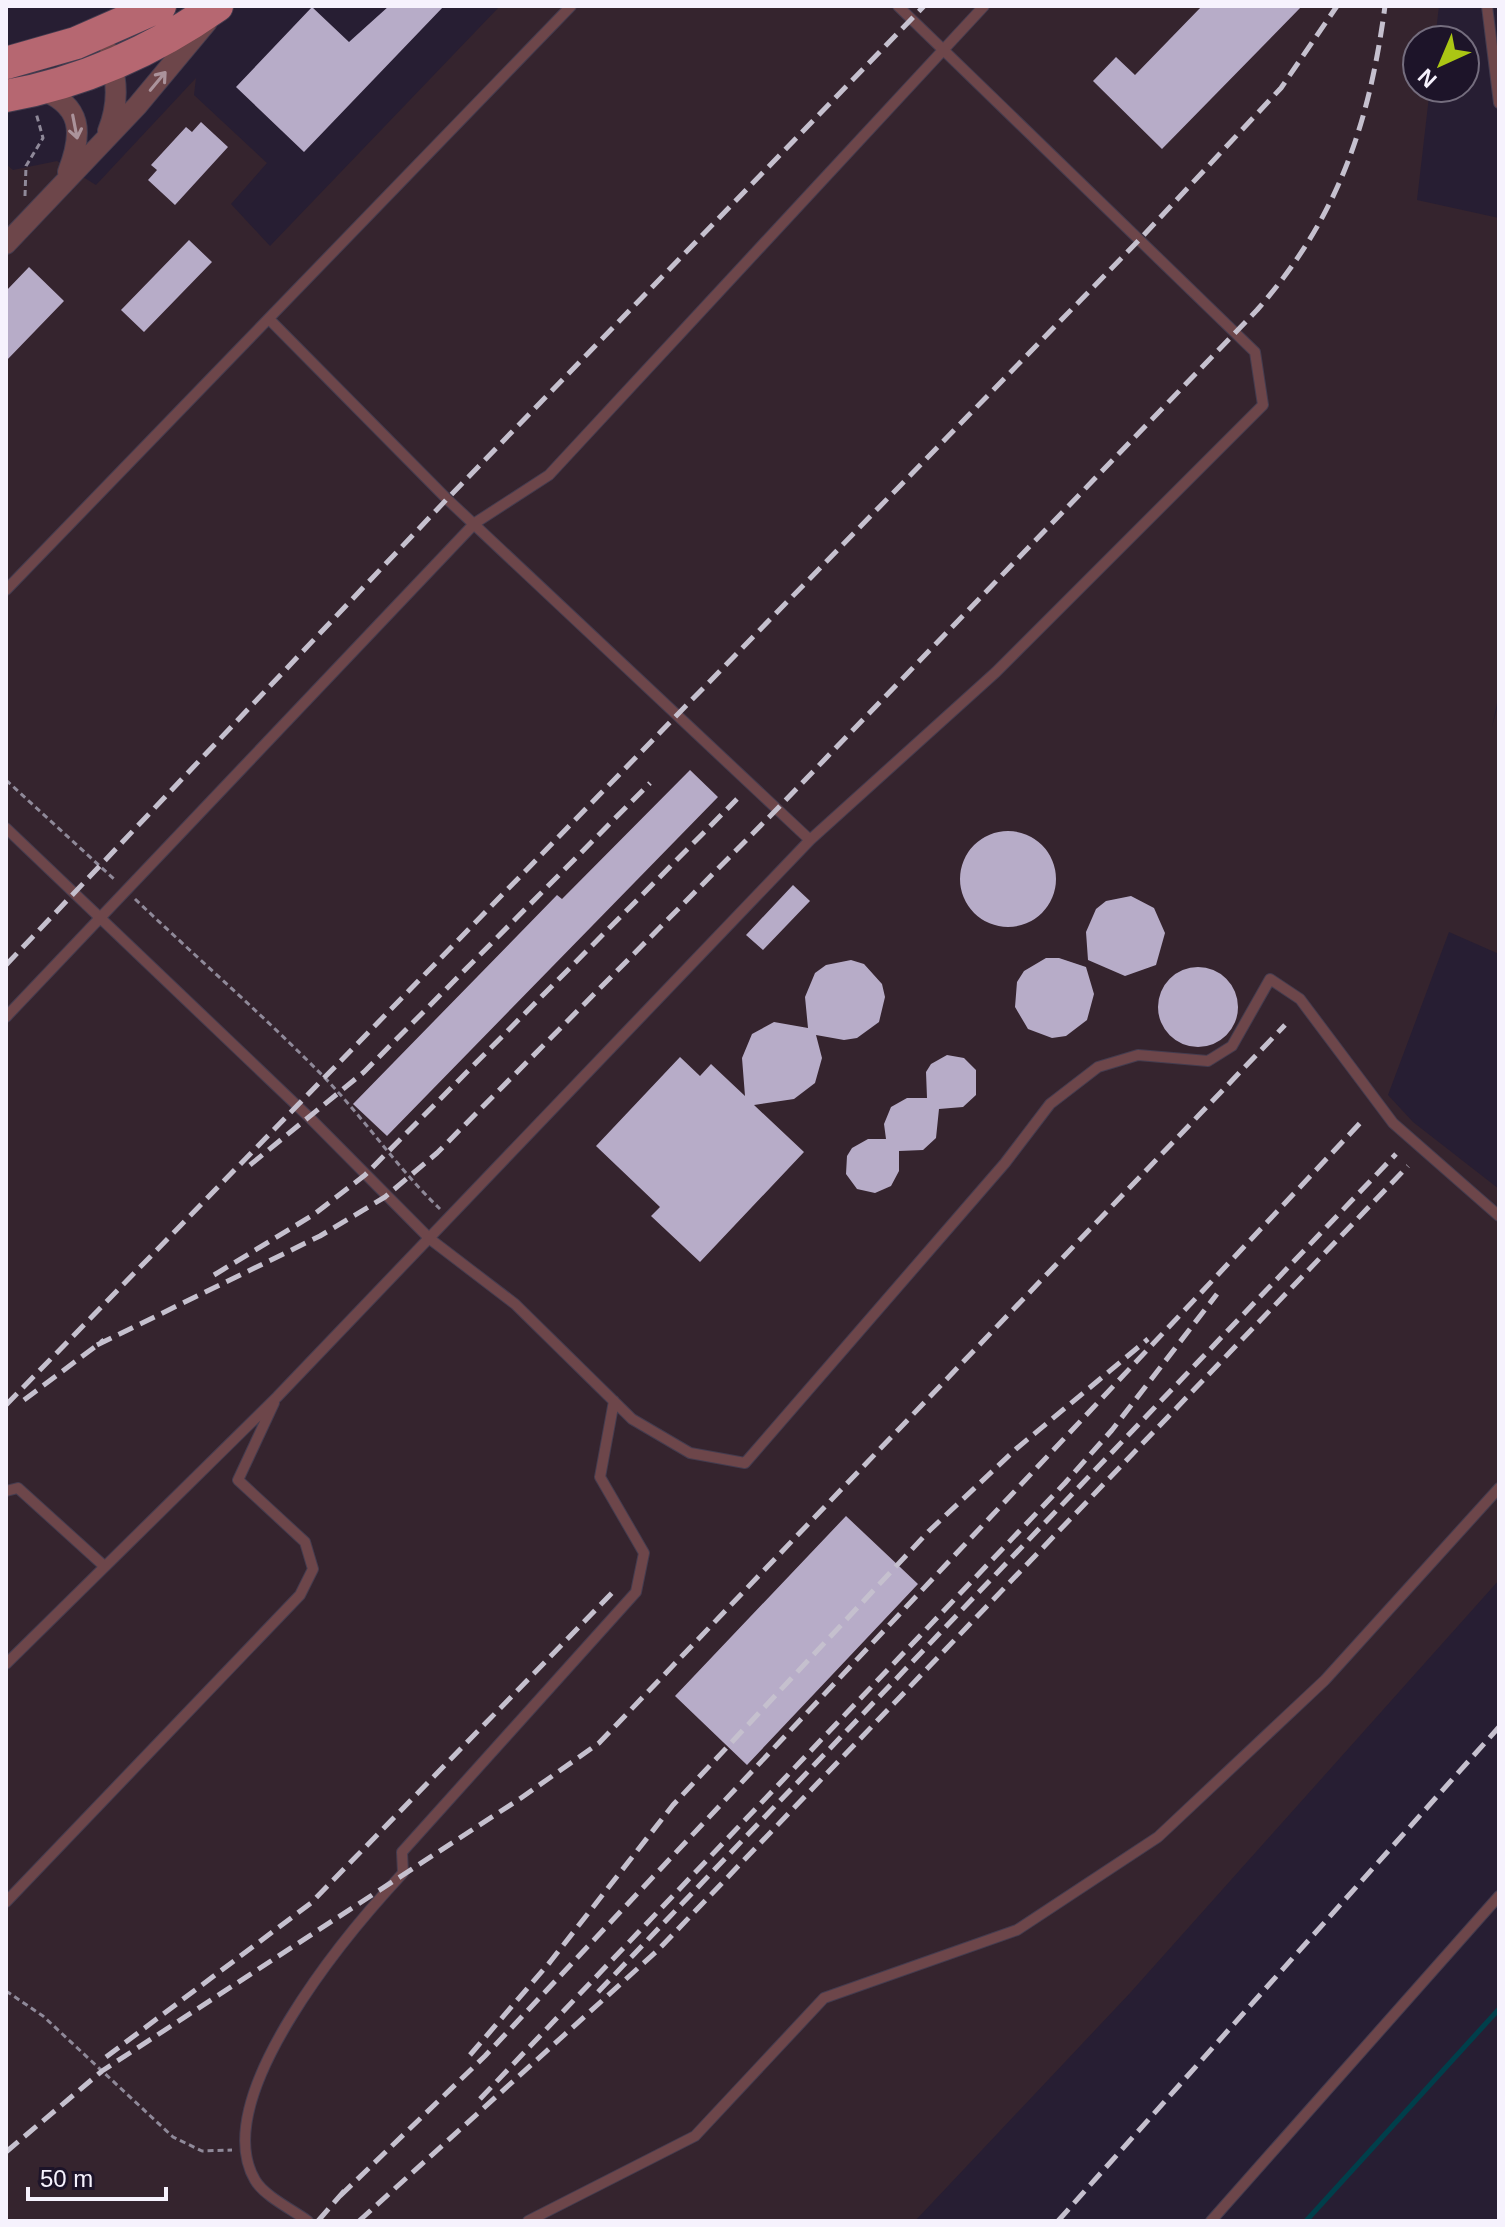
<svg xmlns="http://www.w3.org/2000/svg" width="1505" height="2227" font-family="Arial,sans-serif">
	<rect width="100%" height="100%" fill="#271e33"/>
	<!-- industrial -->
	<path fill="#35242e" d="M500 6H1439L1435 40H1417V88H1430L1417 200 1499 218V694L1492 727 1499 701V954L1449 932 1388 1095 1413 1122 1499 1189V1580L1130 1993 915 2221H6V164L13 170 57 161 96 185 196 78 194 95 267 163 231 204 270 246Z"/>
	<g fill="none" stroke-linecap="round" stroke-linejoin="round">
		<!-- stream -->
		<path stroke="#003f4b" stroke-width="5" d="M1306 2221 1499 2009"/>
	</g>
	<!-- building -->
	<path fill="#b7acc8" d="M389 6H444L304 152 236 87 312 7 349 42Z
		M1202 6H1302L1162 149 1093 81 1116 57 1135 75Z
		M201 122 228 147 175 205 148 180 157 170 151 165 186 127 192 132Z
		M189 240 212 262 144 332 121 310Z
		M29 267 64 301 6 361V291Z
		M690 770 718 797 387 1136 353 1104 557 895 562 899Z
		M960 879a48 48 0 1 1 96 0a48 48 0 1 1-96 0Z
		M793 885 810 901 763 950 746 935Z
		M1131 896 1154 908 1165 933 1156 965 1125 976 1088 960 1086 932 1096 909 1106 901Z
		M1046 958H1059L1086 967 1094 994 1087 1020 1066 1036 1052 1038 1028 1029 1015 1007 1017 982 1024 971Z
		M851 960 864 964 882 984 885 997 879 1022 857 1038 844 1040 816 1035 822 1058 815 1083 794 1099 754 1105 804 1152 700 1262 651 1216 660 1207 596 1146 680 1057 700 1076 711 1064 745 1096 742 1058 752 1034 774 1022 808 1028 805 997 815 973 826 965Z
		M1158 1007a40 40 0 1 1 80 0a40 40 0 1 1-80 0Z
		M947 1055 964 1058 976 1070V1095L963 1107 939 1109 936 1138 923 1150 899 1151V1171L891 1186 875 1193 857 1189 846 1174 847 1156 852 1148 868 1139H886L884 1124 891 1107 907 1098H927L926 1072 931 1064Z
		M846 1516 918 1584 747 1765 675 1696Z"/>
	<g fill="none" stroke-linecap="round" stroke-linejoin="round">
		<!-- service casing -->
		<g stroke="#443c4f" stroke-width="12">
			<path id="service" d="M1487 6 1499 103
				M269 319 447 499 810 840
				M6 590 571 6
				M6 828 311 1119 430 1239 515 1304 632 1419 690 1453 745 1463 1005 1163 1050 1104 1098 1067 1138 1055 1208 1061 1232 1046 1270 979 1300 999 1393 1123 1499 1216
				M6 1017 475 523 549 475 984 6
				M6 1491 18 1488 103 1565
				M6 1664 277 1397 810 840 996 672 1263 405 1255 352 898 6
				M6 1902 300 1595 313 1569 305 1542 238 1480 274 1403
				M308 2221C293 2210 264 2196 255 2180 207 2098 349 1931 403 1873L402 1852 636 1592 644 1553 600 1477 614 1401
				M528 2221 695 2136 824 1998 1017 1930 1158 1837 1325 1680 1499 1488
				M1211 2221 1499 1896"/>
		</g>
		<!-- minor casing -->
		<g stroke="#443c4f" stroke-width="22">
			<path id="minor" d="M39 89C83 105 83 133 68 172
				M108 131C119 103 117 82 110 53
				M6 244 137 106 207 22"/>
		</g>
		<!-- primary casing -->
		<g stroke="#443c4f" stroke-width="34">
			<path id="primary" d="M6 63 76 43 160 6
				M6 96C81 83 155 50 217 6"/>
		</g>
		<!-- path -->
		<path stroke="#8f8999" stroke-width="3" stroke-dasharray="6 4" stroke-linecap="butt" d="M25 196 26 166 43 138 36 113
			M6 780 115 880
			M135 899C197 958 263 1015 323 1076 365 1119 397 1168 440 1209
			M6 1991 43 2016 173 2137 202 2151 232 2150"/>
		<!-- service -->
		<use href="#service" stroke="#6d464a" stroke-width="10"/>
		<!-- minor -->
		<use href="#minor" stroke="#6d464a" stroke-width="20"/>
		<!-- primary -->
		<use href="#primary" stroke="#b66771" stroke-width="32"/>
		<!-- rail -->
		<path stroke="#c5c0ce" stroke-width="5" stroke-dasharray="16 8" stroke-linecap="butt" d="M6 965 447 499 924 6
			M250 1165 364 1072 650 783
			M214 1275 313 1215 365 1175 737 799
			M97 1345 320 1236 385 1197 437 1153 778 808 1257 310C1338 218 1369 125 1385 6
			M24 1400 104 1340
			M6 1405 1141 238 1281 88 1337 6
			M598 1992 1396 1154
			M470 2055 550 1962 673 1805 929 1531 1016 1449 1148 1339
			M106 2057 311 1903 612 1593
			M480 2099 1065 1483 1112 1430 1217 1294
			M6 2152 102 2071 521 1798 599 1743 1285 1025
			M340 2196 485 2056 1362 1121
			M318 2221 345 2190
			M359 2221 658 1950 1408 1166
			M1058 2221 1499 1727"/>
	</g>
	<!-- one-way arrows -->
	<defs><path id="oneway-shaft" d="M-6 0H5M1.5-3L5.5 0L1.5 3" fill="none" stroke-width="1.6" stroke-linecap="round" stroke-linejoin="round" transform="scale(2)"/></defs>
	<g stroke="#ab939b">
		<use href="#oneway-shaft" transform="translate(158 81) rotate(-50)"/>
		<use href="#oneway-shaft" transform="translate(75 127) rotate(79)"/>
	</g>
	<!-- border -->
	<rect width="1505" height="2227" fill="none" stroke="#f6f2fd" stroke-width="16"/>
	<!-- north arrow -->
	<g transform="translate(1441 64) rotate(224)"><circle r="38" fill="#1d1429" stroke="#746d7e" stroke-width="2"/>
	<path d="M0-6L14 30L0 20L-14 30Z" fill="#abc614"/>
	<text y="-12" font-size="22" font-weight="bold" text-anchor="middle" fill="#f6f2fd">N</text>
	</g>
	<!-- scale -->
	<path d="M28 2187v12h138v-12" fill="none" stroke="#f6f2fd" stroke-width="4"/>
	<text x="40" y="2187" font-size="24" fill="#f6f2fd" stroke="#1d1429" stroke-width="6" paint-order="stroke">50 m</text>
</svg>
